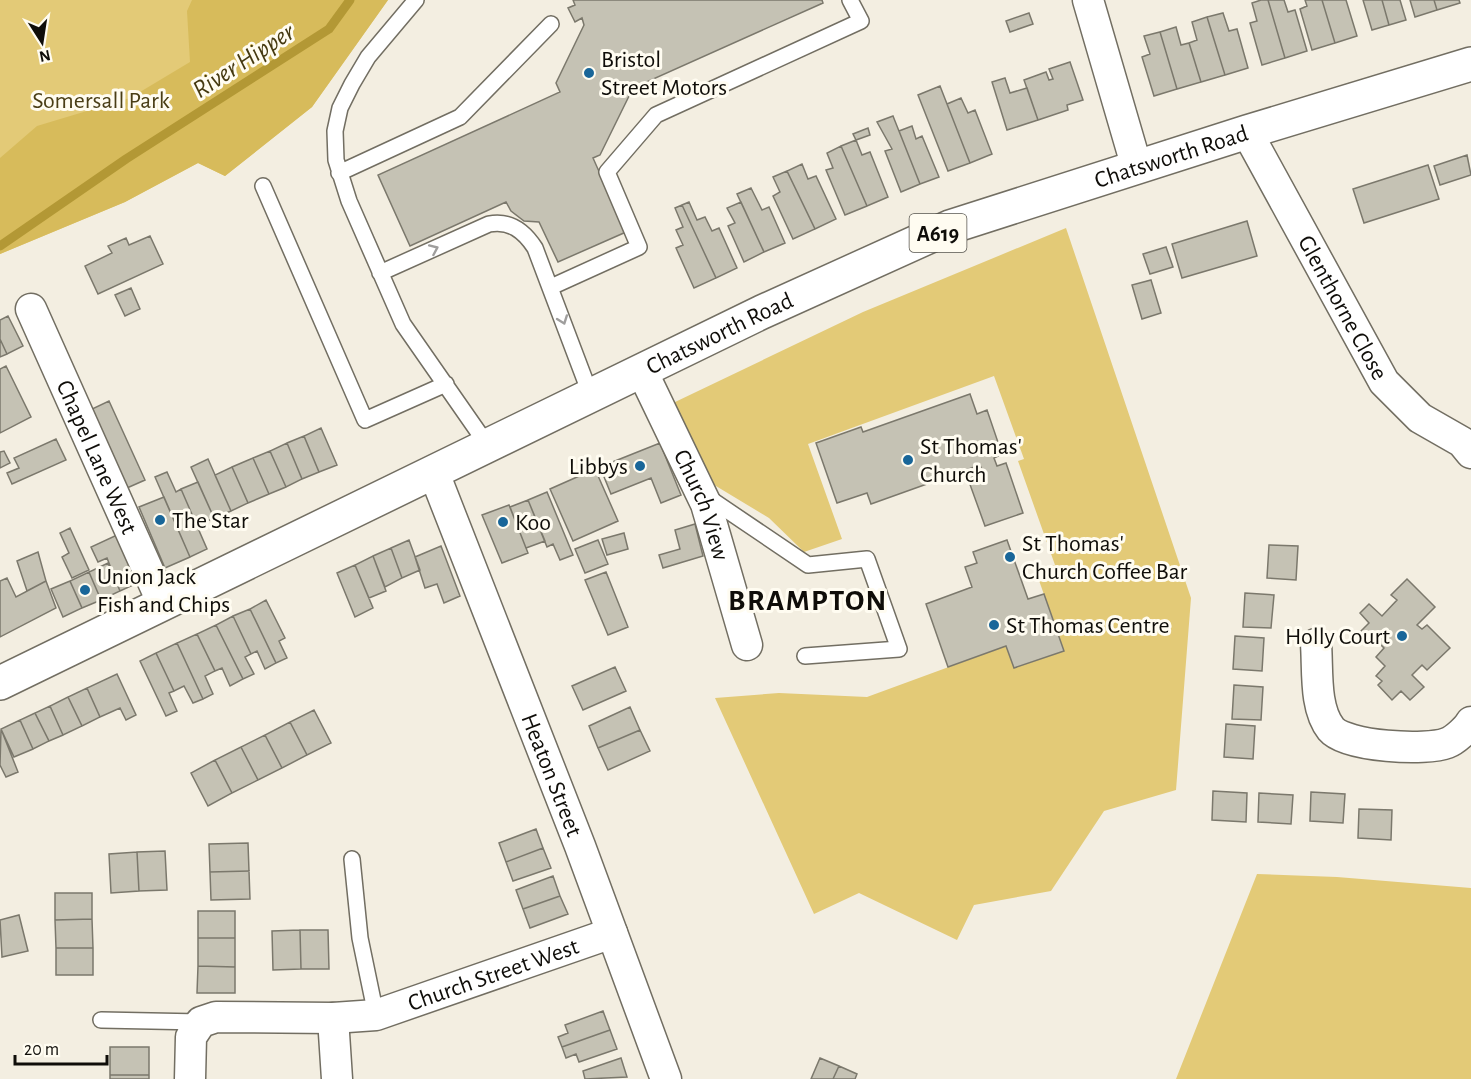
<svg xmlns="http://www.w3.org/2000/svg" width="1471" height="1079" font-family="'Alegreya Sans',sans-serif">
	<rect width="100%" height="100%" fill="#f3eee1"/>
	<!-- green -->
	<path fill="#e3ca77" d="M0 0H388L312 107 225 176 198 163 125 202 0 254Z
		M1066 228 1191 598 1176 790 1104 811 1051 891 974 905 957 940 859 893 814 914 715 698 779 693 867 697 1006 646 1014 668 1064 651 1036 572 1055 565 1018 461 1024 459 994 376 808 444 842 539 804 552 769 518 701 477 673 403 863 312Z
		M1257 874 1337 877 1471 888V1079H1176Z"/>
	<!-- forest -->
	<path fill="#d7bb5b" d="M192 0H388L312 107 225 176 198 163 125 202 0 254V158L37 126 130 98 190 62 187 11Z"/>
	<g fill="none" stroke-linecap="round" stroke-linejoin="round">
		<!-- stream -->
		<path stroke="#b39835" stroke-width="9" d="M0 246 126 159 329 29 350 0"/>
	</g>
	<!-- building -->
	<path fill="#c5c2b4" stroke="#7b786c" stroke-width="1.5" d="M573 0H822L823 3 633 88 600 155 593 158 626 232 558 262 539 222 524 221 511 211 506 202 410 246 378 175 560 92 556 83 584 25 582 18 575 22 568 8 575 5Z
		M1261 0H1268L1285 58 1262 65 1250 23 1257 21 1252 3Z
		M1268 0H1284L1288 12 1295 10 1307 51 1285 58Z
		M1305 0H1322L1335 43 1312 50 1300 9 1307 6Z
		M1322 0H1346L1357 36 1335 43Z
		M1363 0H1382L1389 25 1372 30Z
		M1382 0H1400L1406 20 1389 25Z
		M1410 0H1434L1437 10 1415 17Z
		M1434 0H1459L1460 3 1437 10Z
		M1029 13 1033 24 1010 32 1006 21Z
		M1223 13 1229 31 1237 29 1248 68 1225 75 1207 17Z
		M1207 17 1225 75 1201 82 1189 43 1197 40 1192 22Z
		M1176 27 1181 45 1189 43 1201 82 1177 89 1160 32Z
		M1160 32 1177 89 1154 96 1142 57 1150 54 1144 36Z
		M1070 62 1083 100 1067 105 1068 110 1038 120 1024 80 1046 72 1049 80 1053 79 1049 69Z
		M1005 78 1010 93 1027 88 1038 120 1007 130 992 82Z
		M940 86 970 163 948 171 918 95Z
		M961 98 968 113 975 110 992 154 970 163 947 104Z
		M893 116 920 184 901 192 885 151 892 149 877 122Z
		M912 126 916 139 922 136 939 177 920 184 899 131Z
		M868 128 870 135 856 140 853 134Z
		M856 140 862 155 870 152 888 197 867 206 841 146Z
		M841 146 867 206 845 215 826 170 833 168 827 153Z
		M1467 155 1471 175 1440 185 1434 166Z
		M802 164 808 179 816 176 836 219 815 229 787 171Z
		M1428 165 1439 199 1364 223 1353 189Z
		M787 171 815 229 793 239 773 196 780 192 773 177Z
		M751 188 762 210 769 207 785 243 764 252 737 194Z
		M689 202 697 220 705 217 712 231 719 228 737 268 716 278 682 205Z
		M741 202 764 252 744 262 728 226 735 223 727 208Z
		M682 205 716 278 694 288 676 248 683 245 676 230 683 227 675 208Z
		M1247 221 1257 256 1182 278 1172 244Z
		M150 236 163 264 98 294 85 266 112 253 108 246 126 238 129 245Z
		M1166 247 1173 267 1150 274 1143 254Z
		M1151 280 1161 313 1142 319 1132 285Z
		M131 288 140 309 125 316 115 295Z
		M8 316 23 346 7 354 0 339V320Z
		M0 339 7 354 0 357Z
		M6 366 31 417 0 433V369Z
		M970 394 977 414 987 410 1002 454 994 458 997 466 1006 463 1023 513 985 526 968 479 983 473 980 465 871 504 867 493 837 503 816 443 861 427 863 432Z
		M109 401 145 480 127 488 92 409Z
		M321 428 337 465 319 472 304 436Z
		M304 436 319 472 302 479 287 443Z
		M56 439 66 460 12 484 7 473 19 468 14 458Z
		M287 443 302 479 286 487 270 451Z
		M660 443 681 495 661 503 651 478 611 494 600 467Z
		M4 451 10 463 0 468V452Z
		M270 451 286 487 269 494 253 458Z
		M253 458 269 494 248 503 232 467Z
		M208 459 231 511 214 518 191 467Z
		M232 467 248 503 231 511 215 475Z
		M595 469 618 521 573 541 550 489Z
		M167 472 176 492 181 489 207 549 190 557 155 477Z
		M198 482 214 518 197 526 181 489Z
		M547 492 573 555 560 560 553 544 547 547 528 500Z
		M164 497 190 557 165 568 139 507Z
		M528 500 545 541 526 548 510 507Z
		M509 505 528 553 502 563 482 515Z
		M695 524 703 556 663 568 659 555 680 549 675 530Z
		M70 528 89 570 72 578 62 557 69 553 60 533Z
		M624 533 628 549 607 555 602 539Z
		M117 535 140 582 120 591 107 558 98 562 91 547Z
		M409 540 420 570 402 578 391 548Z
		M598 540 608 564 585 573 575 549Z
		M1007 540 1028 599 1044 594 1064 651 1014 668 1006 646 948 667 926 604 972 587 965 567 977 563 973 552Z
		M1269 545 1298 546 1296 580 1267 578Z
		M441 546 460 596 444 603 437 584 425 588 415 557Z
		M391 548 402 578 385 587 373 556Z
		M38 552 46 581 27 591 17 561Z
		M373 556 386 591 369 598 355 565Z
		M108 563 120 591 101 600 89 572Z
		M355 565 373 608 355 617 337 573Z
		M89 572 101 600 82 608 70 581Z
		M606 572 628 627 608 635 585 580Z
		M7 578 16 597 46 581 56 608 0 637V581Z
		M1407 579 1435 607 1417 625 1422 629 1427 625 1450 648 1427 670 1422 665 1412 675 1424 687 1410 700 1401 691 1392 700 1378 685 1382 681 1376 676 1385 666 1376 657 1384 648 1378 642 1374 645 1361 631 1369 623 1360 613 1369 604 1382 616 1397 600 1391 595Z
		M70 581 82 608 63 617 51 589Z
		M1245 593 1274 595 1271 628 1243 627Z
		M266 600 285 638 279 641 287 658 276 663 250 609Z
		M250 609 276 663 265 669 257 651 251 654 233 616Z
		M233 616 251 654 245 657 254 674 243 679 216 625Z
		M216 625 243 679 230 686 222 668 215 671 197 634Z
		M197 634 215 671 205 676 213 694 203 699 177 643Z
		M1235 636 1264 638 1262 671 1233 669Z
		M177 643 203 699 193 703 184 686 174 691 156 653Z
		M156 653 174 691 169 693 177 711 166 716 140 661Z
		M615 667 626 691 583 710 572 686Z
		M117 674 136 715 126 720 120 708 100 717 87 688Z
		M1234 685 1263 687 1261 720 1232 719Z
		M87 688 100 717 82 726 68 697Z
		M68 697 82 726 63 735 50 706Z
		M50 706 63 735 49 741 35 713Z
		M630 707 640 730 598 748 589 726Z
		M314 710 331 743 307 755 290 722Z
		M35 713 49 741 33 749 20 720Z
		M20 720 33 749 14 757 1 729Z
		M290 722 307 755 282 768 265 735Z
		M1226 724 1255 726 1253 759 1224 757Z
		M1 729 18 772 6 777 0 765Z
		M640 730 650 751 608 770 598 748Z
		M265 735 282 768 258 780 241 747Z
		M241 747 258 780 232 793 215 760Z
		M215 760 232 793 208 806 191 773Z
		M1213 791 1247 793 1246 822 1212 820Z
		M1311 792 1345 794 1343 823 1310 821Z
		M1259 793 1293 795 1291 824 1258 822Z
		M1359 809 1392 810 1391 840 1358 838Z
		M536 829 543 848 506 862 499 843Z
		M248 843 249 871 210 872 209 844Z
		M543 848 551 868 513 881 506 862Z
		M165 851 167 890 139 891 137 852Z
		M137 852 139 891 111 893 109 854Z
		M249 871 250 899 211 900 210 872Z
		M553 876 560 896 523 909 516 890Z
		M55 893H92V919L55 920Z
		M560 896 568 914 530 928 523 909Z
		M198 911H235V938H198Z
		M19 915 28 951 2 957 0 920Z
		M92 919 93 948H56L55 920Z
		M300 930 301 969 273 970 272 931Z
		M300 930H328L329 969H301Z
		M198 938H235V967L198 966Z
		M56 948H93V975H56Z
		M198 966 235 967V993H197Z
		M603 1011 610 1030 562 1047 558 1037 568 1033 565 1025Z
		M610 1030 617 1049 579 1062 576 1054 566 1058 562 1047Z
		M110 1047H149V1075H110Z
		M621 1058 627 1077 585 1079 583 1071Z
		M820 1058 839 1066 833 1079H811Z
		M839 1066 857 1074 855 1079H833Z
		M110 1075H149V1079H110Z"/>
	<g fill="none" stroke-linecap="round" stroke-linejoin="round">
		<!-- lane casing -->
		<g stroke="#726e62" stroke-width="18">
			<path id="lane" d="M416 0 368 57 352 84 340 108 335 131 336 160 349 201 403 324 488 446
				M339 173 460 117 551 24
				M263 186 365 420 446 384
				M380 273 489 224C510 220 524 231 535 248L591 396
				M551 287 639 247 607 172 656 115 861 21 850 0
				M706 496 808 565 867 559 899 649 805 656
				M352 859 360 938 376 1015
				M101 1020 201 1022"/>
		</g>
		<!-- street casing -->
		<g stroke="#726e62" stroke-width="33">
			<g id="street">
				<path d="M1088 0 1137 168"/>
				<path id="s1" d="M1247 132 1384 382 1420 418 1462 442 1471 453"/>
				<path id="s2" d="M31 309 163 604"/>
				<path id="s3" d="M642 371 706 504 747 645"/>
				<path id="s4" d="M434 473 580 846 666 1079"/>
				<path d="M1316 644C1318 669 1314 708 1331 729 1346 747 1427 751 1447 743 1455 740 1467 729 1471 722"/>
				<path d="M333 1018 337 1079"/>
				<path id="s5" d="M190 1079 191 1037 201 1022 216 1017 333 1018 376 1015 612 933"/>
			</g>
		</g>
		<!-- highway casing -->
		<g stroke="#726e62" stroke-width="36">
			<g id="highway">
				<path id="s6" d="M0 683 762 312 950 227 1247 132 1471 64"/>
			</g>
		</g>
		<!-- lane -->
		<use href="#lane" stroke="#fff" stroke-width="15"/>
		<!-- street -->
		<use href="#street" stroke="#fff" stroke-width="30"/>
		<!-- highway -->
		<use href="#highway" stroke="#fff" stroke-width="33"/>
	</g>
	<!-- one-way arrows -->
	<defs><path id="oneway-chevron" d="M-2-3.5L2.5 0L-2 3.5" fill="none" stroke-width="1.6" stroke-linecap="round" stroke-linejoin="round" transform="scale(1.5)"/></defs>
	<g stroke="#9f9e9d">
		<use href="#oneway-chevron" transform="translate(434 249) rotate(-24)"/>
		<use href="#oneway-chevron" transform="translate(563 320) rotate(70)"/>
	</g>
	<!-- markers -->
	<g fill="#196699" stroke="#fffcf1" stroke-width="2">
		<circle cx="589" cy="73" r="6"/>
		<circle cx="908" cy="460" r="6"/>
		<circle cx="640" cy="466" r="6"/>
		<circle cx="160" cy="520" r="6"/>
		<circle cx="503" cy="522" r="6"/>
		<circle cx="1010" cy="557" r="6"/>
		<circle cx="85" cy="590" r="6"/>
		<circle cx="994" cy="625" r="6"/>
		<circle cx="1402" cy="636" r="6"/>
	</g>
	<g text-anchor="middle" stroke-width="6" stroke-linejoin="round" paint-order="stroke">
		<!-- shield labels -->
		<rect fill="#fffcf1" stroke="#57554f" stroke-width="1.5" x="909.5" y="214" width="57" height="38" rx="4.5"/>
		<g font-size="22" font-weight="bold" fill="#0f0d09">
			<text x="938" y="241">A619</text>
		</g>
		<!-- poi labels -->
		<g font-size="24" fill="#0f0d09" stroke="#fffcf1" text-anchor="start">
			<text x="601" y="67">Bristol<tspan x="601" dy="28">Street Motors</tspan></text>
			<text x="920" y="454">St Thomas'<tspan x="920" dy="28">Church</tspan></text>
			<text x="628" y="474" text-anchor="end">Libbys</text>
			<text x="172" y="528">The Star</text>
			<text x="515" y="530">Koo</text>
			<text x="1022" y="551">St Thomas'<tspan x="1022" dy="28">Church Coffee Bar</tspan></text>
			<text x="97" y="584">Union Jack<tspan x="97" dy="28">Fish and Chips</tspan></text>
			<text x="1006" y="633">St Thomas Centre</text>
			<text x="1390" y="644" text-anchor="end">Holly Court</text>
		</g>
		<!-- park labels -->
		<g font-size="24" fill="#4a3e16" stroke="#fffcf1">
			<text x="101" y="108">Somersall Park</text>
		</g>
		<!-- street labels -->
		<g font-size="24" fill="#0f0d09" stroke="#fffcf1">
			<text dy="8" stroke="none"><textPath href="#s6" startOffset="1286">Chatsworth Road</textPath></text>
			<text dy="8" stroke="none"><textPath href="#s1" startOffset="200">Glenthorne Close</textPath></text>
			<text dy="8" stroke="none"><textPath href="#s6" startOffset="800">Chatsworth Road</textPath></text>
			<text dy="8" stroke="none"><textPath href="#s2" startOffset="162">Chapel Lane West</textPath></text>
			<text dy="8" stroke="none"><textPath href="#s3" startOffset="147">Church View</textPath></text>
			<text dy="8" stroke="none"><textPath href="#s4" startOffset="324">Heaton Street</textPath></text>
			<text dy="8" stroke="none"><textPath href="#s5" startOffset="360">Church Street West</textPath></text>
		</g>
		<!-- water labels -->
		<g font-size="26" font-style="italic" fill="#453910" stroke="#fffcf1">
			<text transform="translate(243 60) rotate(-33)" y="9">River Hipper</text>
		</g>
		<!-- district labels -->
		<g font-size="30" font-weight="bold" letter-spacing="1.5" fill="#0f0d09" stroke="#fffcf1">
			<text x="808" y="610">BRAMPTON</text>
		</g>
	</g>
	<!-- north arrow -->
	<g transform="translate(42 42) rotate(168)" stroke="#fffcf1" stroke-width="4.5" paint-order="stroke">
	<path d="M0-4.5L10 22L0 15L-10 22Z" fill="#0f0d09"/>
	<text y="-9" font-size="16" font-weight="bold" text-anchor="middle" fill="#0f0d09">N</text>
	</g>
	<!-- scale -->
	<path d="M15 1055v9h92v-9" fill="none" stroke="#0f0d09" stroke-width="3"/>
	<text x="24" y="1055" font-size="18" fill="#0f0d09" stroke="#fffcf1" stroke-width="4.5" paint-order="stroke">20 m</text>
</svg>
